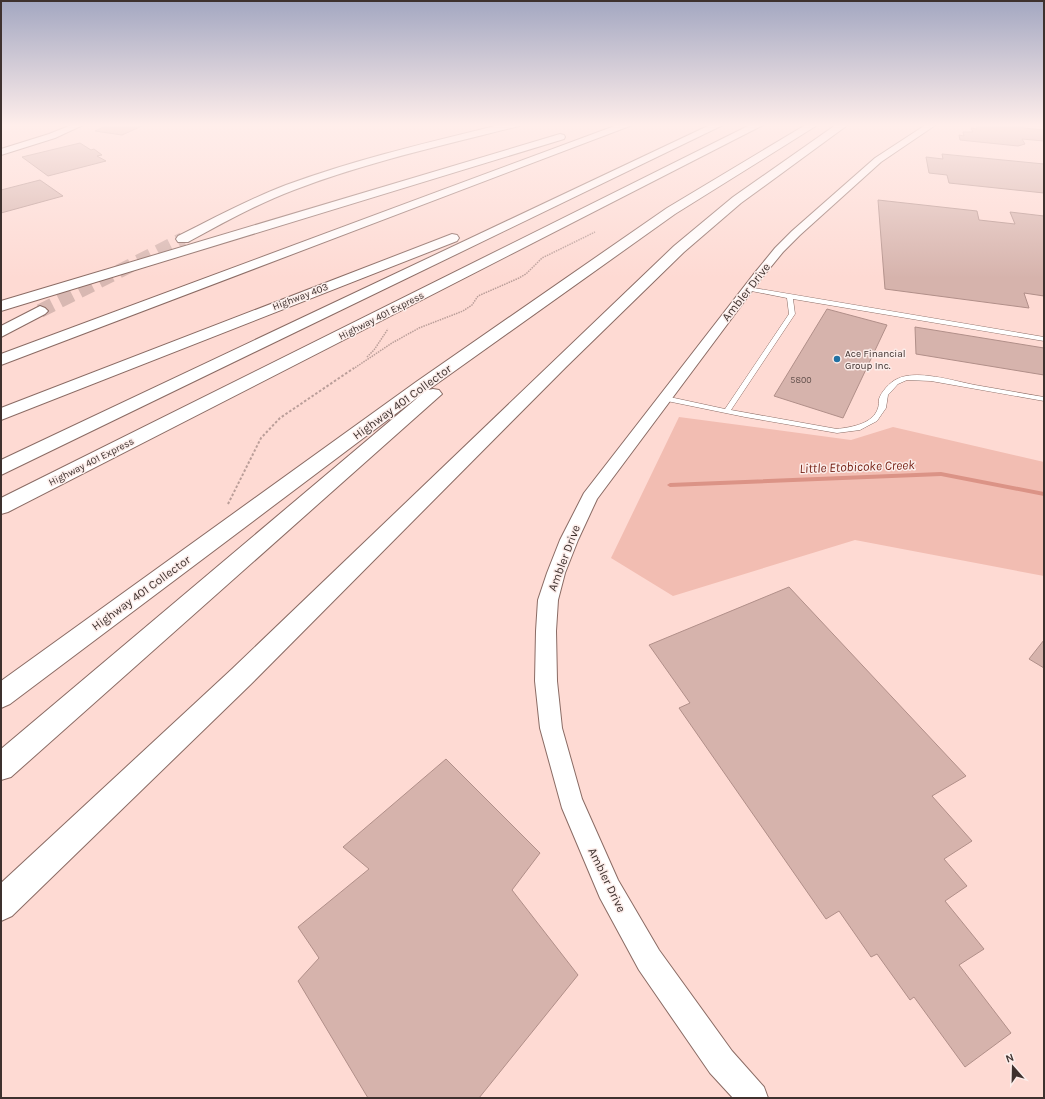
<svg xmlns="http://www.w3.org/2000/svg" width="1045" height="1099" font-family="Karla,sans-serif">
	<rect width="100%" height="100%" fill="#fedad3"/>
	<!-- green -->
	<path fill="#f2bdb2" d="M679 417 851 440 893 427 1044 462V576L855 540 673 596 611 558Z"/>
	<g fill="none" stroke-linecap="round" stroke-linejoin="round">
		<!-- stream -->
		<path fill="#db9386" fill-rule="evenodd" d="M941 472 1044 492V496L941 476 670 487 667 485 670 483Z"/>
	</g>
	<!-- building -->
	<path fill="#d6b3ac" stroke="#b18f89" d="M110 124H131L142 126 122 135 95 131Z
		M976 124H1022L1023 128 1044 130V141L1022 139 1025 144 1018 146 960 140 959 135 964 136 963 132H973L971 128 977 129Z
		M80 143 91 150 94 149 102 155 97 156 106 161 48 176 22 157Z
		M942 154 1044 164V193L949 183 947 175 929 173 926 157 943 159Z
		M40 180 63 196 1 213V190Z
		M878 200 977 211 979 220 1015 224 1010 212 1044 216V296L1024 293 1029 308 885 289Z
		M827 309 887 325 843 418 774 396Z
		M915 327 1044 348V375L916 354Z
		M789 587 966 776 932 796 972 841 944 859 967 886 945 901 984 949 959 965 1011 1033 965 1067 914 997 910 1000 877 954 871 957 839 911 826 919 679 708 690 703 649 645Z
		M1044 640V668L1029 659Z
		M446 759 540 853 512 890 578 975 479 1098H368L298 981 319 958 298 927 369 869 343 847Z"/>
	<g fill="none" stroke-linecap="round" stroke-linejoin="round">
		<!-- highway-tunnel -->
		<path stroke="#d8b8b2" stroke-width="14" stroke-dasharray="14 8" stroke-linecap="butt" d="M40 311 183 239"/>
		<!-- lane casing -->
		<g stroke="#8a6b64" stroke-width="1">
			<path id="lane" d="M748 287 1044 337V341L793 299 795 314 731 410 837 429C852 427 873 424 878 408 879 405 879 402 879 399 881 392 890 382 897 379 916 369 954 381 975 385 998 389 1021 393 1044 397V401L931 381 907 380 898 384 888 395 886 408 877 421 860 430 837 433 745 417 662 400 661 398 665 396 725 409 789 314 787 298 746 290 745 289Z"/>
		</g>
		<!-- street casing -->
		<g stroke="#8a6b64" stroke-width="2">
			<path id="street" d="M74 124H85L55 138 1 155V149L49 134Z
				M927 124H937L881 162 800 235 783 252 761 279 597 499 578 540 565 573 558 600 556 631 557 681 562 728 582 799 618 880 659 950 732 1051 764 1087 768 1098H733L710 1073 639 970 600 898 562 808 540 728 535 681 536 631 538 600 547 573 560 540 584 493 753 275 775 248 792 231 875 158Z"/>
		</g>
		<!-- highway casing -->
		<g stroke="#8a6b64" stroke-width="2">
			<path id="highway" d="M503 124H521L519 126C444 145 367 162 294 190 257 204 223 223 188 242H178L176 239 178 236C214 218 249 199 286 185 357 159 430 142 503 124Z
				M620 124H635L1 365V354Z
				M712 124H725L1 475V460Z
				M752 124H765L8 512 1 514V498Z
				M807 124H819L675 214 428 390 433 389 439 390 442 394 11 777 1 780V749L422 394 10 704 1 708V681L416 382 667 208Z
				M837 124H849L741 203 684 252 566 367 250 685 12 916 1 921V883L232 669 674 246 733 197Z
				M560 134 564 135 565 137 564 139 1 311V301Z
				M452 234 457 235 459 238 457 241 1 420V408Z
				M40 306 45 308 48 311 45 314 1 337V326Z"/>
		</g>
		<!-- path-far1 -->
		<path stroke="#ba9e99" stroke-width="1.5" stroke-dasharray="1.5 1" stroke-linecap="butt" d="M367 357 374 350 388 329
			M353 369 392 343 419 328 463 311 472 305 478 296 519 278 526 274 542 258 595 232"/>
		<!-- path -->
		<path stroke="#ba9e99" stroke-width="2" stroke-dasharray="2.5 2" stroke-linecap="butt" d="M228 504 261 438 280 418 354 368"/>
		<!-- lane -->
		<use href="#lane" fill="#fff" fill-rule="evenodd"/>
		<!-- street -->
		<use href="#street" fill="#fff" fill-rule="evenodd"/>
		<!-- highway -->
		<use href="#highway" fill="#fff" fill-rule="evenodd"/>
	</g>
	<!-- sky -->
	<linearGradient id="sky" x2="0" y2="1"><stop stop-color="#a3a7c1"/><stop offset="0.45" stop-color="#ffeeeb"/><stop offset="1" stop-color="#ffeeeb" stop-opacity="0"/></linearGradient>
	<rect width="1045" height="278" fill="url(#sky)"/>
	<!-- markers -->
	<circle fill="#2171a3" stroke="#fcedea" stroke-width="1.5" cx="837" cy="359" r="4"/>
	<g text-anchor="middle" stroke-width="3" stroke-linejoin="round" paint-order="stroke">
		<!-- far-number labels -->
		<g font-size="9" fill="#64524e">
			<text x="801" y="383">5800</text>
		</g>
		<!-- far-street labels -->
		<g font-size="10" fill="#3e312e" stroke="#fcedea">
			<text transform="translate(300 296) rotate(-21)" y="4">Highway 403</text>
			<text transform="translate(381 315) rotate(-27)" y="4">Highway 401 Express</text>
			<text transform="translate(91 461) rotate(-27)" y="4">Highway 401 Express</text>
		</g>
		<!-- far-poi labels -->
		<g font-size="10" fill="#3e312e" stroke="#fcedea" text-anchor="start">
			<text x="845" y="357">Ace Financial<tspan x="845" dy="12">Group Inc.</tspan></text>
		</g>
		<!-- street labels -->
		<g font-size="12" fill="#3e312e" stroke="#fcedea">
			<text transform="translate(746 292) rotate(-52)" y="4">Ambler Drive</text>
			<text transform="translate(402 402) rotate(-36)" y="4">Highway 401 Collector</text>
			<text transform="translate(564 558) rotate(-69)" y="4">Ambler Drive</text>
			<text transform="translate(141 593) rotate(-36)" y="4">Highway 401 Collector</text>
			<text transform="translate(607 880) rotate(64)" y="4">Ambler Drive</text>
		</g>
		<!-- water labels -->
		<g font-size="13" font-style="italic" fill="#772317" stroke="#fcedea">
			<text transform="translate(857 466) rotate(-2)" y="5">Little Etobicoke Creek</text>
		</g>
	</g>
	<!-- border -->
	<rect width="1045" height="1099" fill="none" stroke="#3e312e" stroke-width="4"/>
	<!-- north arrow -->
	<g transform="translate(1013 1067) rotate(340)" stroke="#fcedea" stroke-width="3" paint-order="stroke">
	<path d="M0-3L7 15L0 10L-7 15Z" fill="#3e312e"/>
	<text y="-6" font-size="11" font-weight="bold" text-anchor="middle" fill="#3e312e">N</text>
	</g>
</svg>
